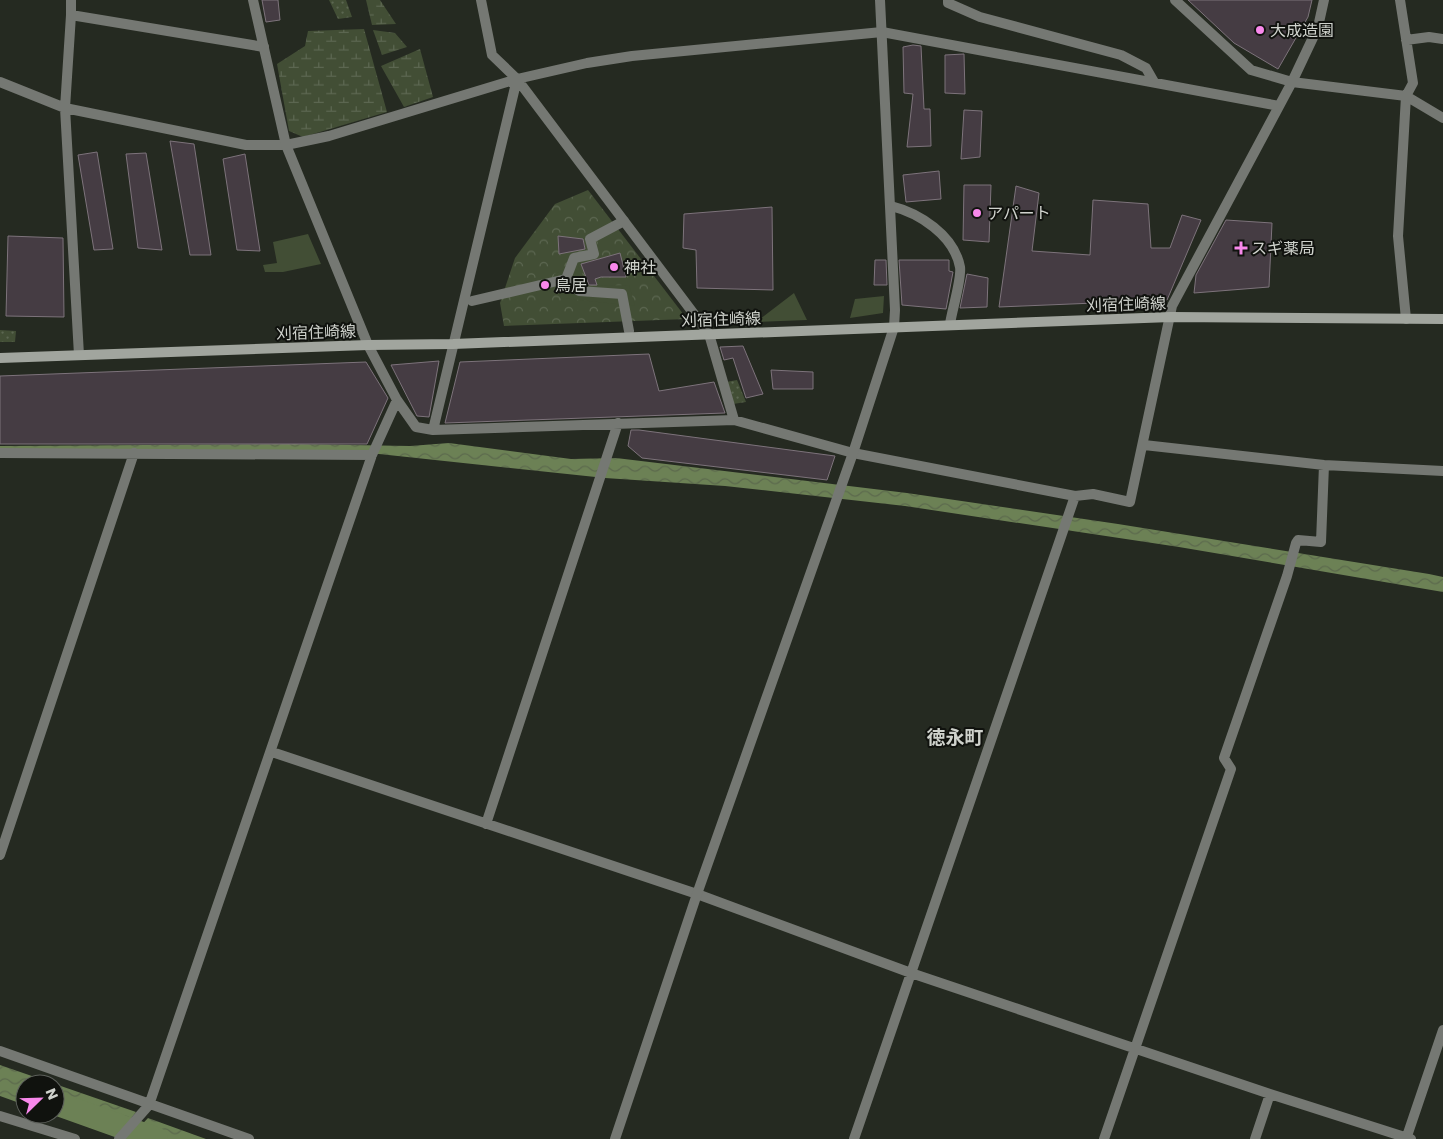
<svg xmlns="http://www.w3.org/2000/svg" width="1443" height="1139" font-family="Poppins,'Noto Sans JP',sans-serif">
	<defs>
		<pattern id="grass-dots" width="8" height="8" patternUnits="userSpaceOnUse" patternTransform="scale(1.25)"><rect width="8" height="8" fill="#424e35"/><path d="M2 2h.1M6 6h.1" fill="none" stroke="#5c6751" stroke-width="1.8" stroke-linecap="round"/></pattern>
		<pattern id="forest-crowns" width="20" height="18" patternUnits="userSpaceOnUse" patternTransform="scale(1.25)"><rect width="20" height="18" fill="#424e35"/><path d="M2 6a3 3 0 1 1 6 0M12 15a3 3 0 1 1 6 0" fill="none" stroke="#5c6751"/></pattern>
		<pattern id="wetland-marsh" width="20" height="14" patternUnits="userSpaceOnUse" patternTransform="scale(1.25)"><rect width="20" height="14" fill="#424e35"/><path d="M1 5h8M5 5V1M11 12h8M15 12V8" fill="none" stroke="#5c6751"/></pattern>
		<pattern id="water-waves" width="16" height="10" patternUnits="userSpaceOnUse" patternTransform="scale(1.25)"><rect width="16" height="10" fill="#6c8155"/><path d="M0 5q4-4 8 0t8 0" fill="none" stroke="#5c6a4d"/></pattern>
	</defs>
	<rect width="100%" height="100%" fill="#252a21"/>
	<!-- grass -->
	<path fill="url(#grass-dots)" d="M329 0H346L352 17 338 19Z
		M0 330 16 331 15 342H0Z
		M737 380 746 402 733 404 726 382Z"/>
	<!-- forest -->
	<path fill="url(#forest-crowns)" d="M588 190 687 319 504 326 500 303 515 258 555 204Z"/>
	<!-- wetland -->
	<path fill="url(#wetland-marsh)" d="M366 0H380L396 24 372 25Z
		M364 29 387 112 303 137 289 131 277 64 305 46 308 31Z
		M373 30 395 33 407 47 382 55Z
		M420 49 433 97 404 107 381 66Z"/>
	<!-- park -->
	<path fill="#424e35" d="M308 234 321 264 283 272H265L263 265 277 263 273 242Z
		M577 263 588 286 629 285 635 306 561 298 554 274Z
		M794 293 807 320 756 322Z
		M884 296 883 313 850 318 855 299Z"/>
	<!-- water -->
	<path fill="url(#water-waves)" d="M449 443 571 459 616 458 907 493 1118 524 1429 574 1443 577V592L1179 547 905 506 725 486 605 478 379 454 0 452V446L293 444 410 446Z
		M0 1065 55 1084H25V1105L0 1096Z
		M55 1084 136 1112 117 1136 52 1114H55Z
		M148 1118 206 1139H128Z"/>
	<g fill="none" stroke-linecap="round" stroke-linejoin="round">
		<!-- river -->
		<path stroke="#6c8155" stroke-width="24" d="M55 1103 156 1139"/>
	</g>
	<!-- building -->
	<path fill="#453c43" stroke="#7d737b" d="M262 0H278L280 20 266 22Z
		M1188 0H1312L1308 17 1278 69 1234 43Z
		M913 45 921 46 924 109H930L931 146 907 147 913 94 904 93 903 47Z
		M964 54 965 94 945 93V55Z
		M964 110 982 111 980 157 961 159Z
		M170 141 194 144 211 255H190Z
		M97 152 113 249 94 250 78 155Z
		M146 153 162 250 138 248 126 154Z
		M245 154 260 251 237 250 223 159Z
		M939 171 941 199 906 202 903 175Z
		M964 185H991L989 242 963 240Z
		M1016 186 1039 193 1032 251 1090 255 1093 200 1148 204 1151 248H1170L1182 215 1201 220 1167 300 999 307Z
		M772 207 773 290 697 288 696 250 683 248 684 214Z
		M1226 220 1272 223 1269 287 1194 293 1196 275Z
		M8 236 63 238 64 317 6 316Z
		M558 236 583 239 585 249 559 254Z
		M620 253 626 277H601L595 279 597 285H589L581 264Z
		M875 260H886L887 285H874Z
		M899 260H949V271L953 272 946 309 902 305Z
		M967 274 988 278 987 307 960 308Z
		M743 346 763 394 746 398 733 358 724 360 720 347Z
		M649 354 659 391 714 382 725 413 445 423 460 362Z
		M439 361 429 417 417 416 391 365Z
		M366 362 388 398 367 444H0V376Z
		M771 370 813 372V389H773Z
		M631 430H639L835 456 827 480 642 458 628 446Z"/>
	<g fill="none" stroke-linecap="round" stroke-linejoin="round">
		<!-- pedestrian -->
		<path stroke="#757873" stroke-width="10" d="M565 279 579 291 622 294 629 331
			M472 301 566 279 574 258 594 254 590 239 624 221"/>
		<!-- minor -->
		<path stroke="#757873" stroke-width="10" d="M481 0 492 55 517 79 709 334 734 420
			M948 0V3L980 17 1121 55 1146 68 1154 82
			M1175 0 1251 70 1292 82 1406 96 1443 118
			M1400 0 1413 83 1406 96 1398 236 1406 319
			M71 15V0
			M1406 40 1429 37 1443 39
			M0 82 65 108 246 145H286L329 136 517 79 587 63 632 56 882 32 1279 106
			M891 206C919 213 954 235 960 267 962 278 952 310 950 324
			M368 345 397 400 416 427 433 430 734 420 853 453 1075 496 1093 494 1130 502 1172 306 1292 82 1318 27 1324 0
			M79 355 65 108 71 15 264 47
			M433 430 517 79
			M1144 445 1324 465 1443 471
			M0 453 372 455
			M272 752 697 894 911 973 1270 1094 1411 1139
			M486 824 618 423
			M0 855 134 453
			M0 1051 249 1139
			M0 1116 75 1139
			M119 1139 149 1105 372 455 397 400
			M854 1139 1075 496
			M1104 1139 1231 769 1224 758 1287 576 1296 543 1298 540 1321 542 1324 465
			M1255 1139 1270 1094
			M1406 1139 1443 1030"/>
		<!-- tertiary -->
		<path stroke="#757873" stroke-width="10" d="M253 0 286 145 368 345
			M615 1139 697 894 853 453 894 327 895 310 880 0"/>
		<!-- secondary -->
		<path stroke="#a1a59e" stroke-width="10" d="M0 358 368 345 453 344 1171 317 1443 319"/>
	</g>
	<!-- markers -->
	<g fill="#f888eb" stroke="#10120e" stroke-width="2">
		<circle cx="1260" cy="30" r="5"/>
		<circle cx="977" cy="213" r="5"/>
		<path d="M1238.5 240.5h5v5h5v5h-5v5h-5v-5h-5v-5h5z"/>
		<circle cx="614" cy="267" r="5"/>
		<circle cx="545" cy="285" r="5"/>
	</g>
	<g text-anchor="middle" stroke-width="4" stroke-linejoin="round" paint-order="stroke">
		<!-- poi labels -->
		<g font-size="16" fill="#cfd2cc" stroke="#10120e" text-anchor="start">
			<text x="1270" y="36">大成造園</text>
			<text x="987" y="219">アパート</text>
			<text x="1251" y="254">スギ薬局</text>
			<text x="624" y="273">神社</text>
			<text x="555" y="291">鳥居</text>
		</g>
		<!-- street labels -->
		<g font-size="16" fill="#cfd2cc" stroke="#10120e">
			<text transform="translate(1126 304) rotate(-2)" y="6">刈宿住崎線</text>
			<text transform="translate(721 319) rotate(-2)" y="6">刈宿住崎線</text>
			<text transform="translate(316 332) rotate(-2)" y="6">刈宿住崎線</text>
		</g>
		<!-- quarter labels -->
		<g font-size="19" font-weight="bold" fill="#cfd2cc" stroke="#10120e">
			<text x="955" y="744">徳永町</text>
		</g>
	</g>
	<!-- north arrow -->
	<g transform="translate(40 1099) rotate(67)"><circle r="24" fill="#10120e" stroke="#5c5f5a"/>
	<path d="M0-4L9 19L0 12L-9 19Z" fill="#f888eb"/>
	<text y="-8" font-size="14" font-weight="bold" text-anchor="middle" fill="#cfd2cc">N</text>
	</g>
</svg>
